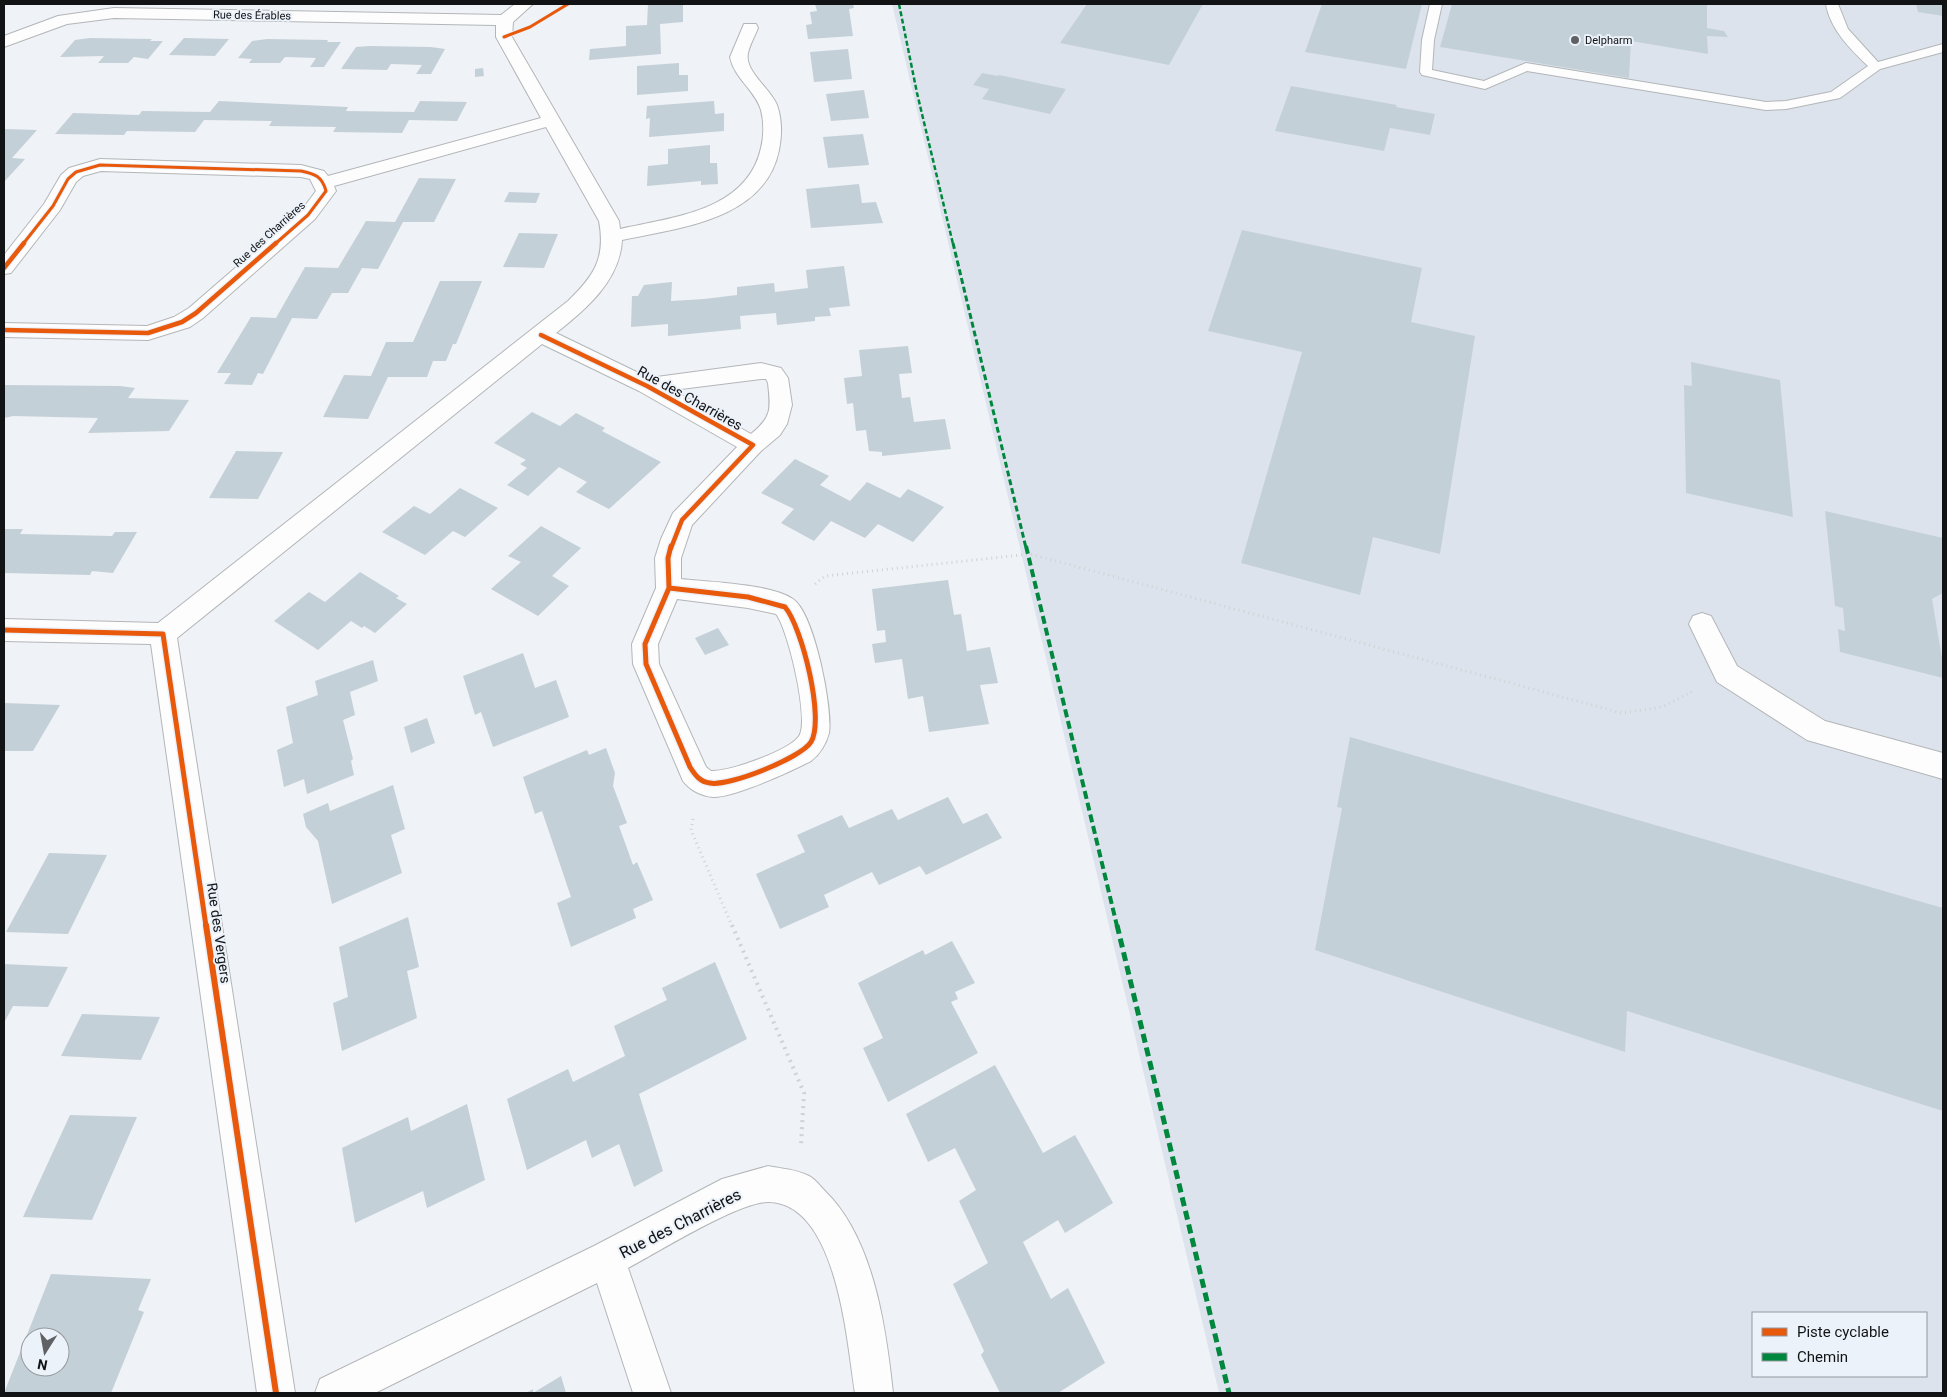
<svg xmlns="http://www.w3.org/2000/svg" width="1947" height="1397" font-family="Roboto,sans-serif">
	<rect width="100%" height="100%" fill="#eff2f6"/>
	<!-- built -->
	<path fill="#dde3ec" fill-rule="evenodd" d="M892 4H1943V1393H1219ZM1753 1313H1926V1376H1753Z"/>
	<!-- building -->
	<path fill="#c4d0d7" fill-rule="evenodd" d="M648 4H683V22L660 24 661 54 589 60 590 49 626 46V26L647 25Z
		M815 4H853L854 8 849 9 853 36 808 39 806 25 812 24 810 12 817 11Z
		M1087 4H1203L1169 65 1060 43Z
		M1322 4H1422L1406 69 1305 52Z
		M1452 4H1707V28L1724 31 1728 37 1707 36 1708 54 1631 41 1629 78 1440 47Z
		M1916 4H1943V16L1918 12Z
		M90 38 152 39 150 41H163L148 59 134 57 128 63H98L104 56 60 57 75 40Z
		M184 38 229 39 215 56 169 55Z
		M267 39 328 40 327 42H341L324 67H310L316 58 285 57 280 63H249L252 59 238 58 252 41Z
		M370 46 431 47 445 49 431 74H416L422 65 391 64 387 70 341 69 356 47Z
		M848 49 852 79 814 82 810 52Z
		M679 63V75H688V91L637 95V66Z
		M483 68 484 76 475 77V69Z
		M982 73 998 76 999 75 1066 89 1050 114 982 99 989 89 973 85Z
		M1291 86 1397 105 1396 107 1435 114 1430 135 1390 128 1384 151 1275 131Z
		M864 90 869 118 831 121 826 94Z
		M219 101 348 107 346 111 414 112 420 101 467 102 457 121 409 120 402 133 333 132 336 127 269 126 272 121 204 120 195 132 127 131 124 135 55 134 73 113 139 115 142 111 210 112Z
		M714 101 715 114 724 113V131L649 137 650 118 646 119 647 106Z
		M4 129 37 130 12 158 25 159 4 182Z
		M863 134 869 165 828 168 823 137Z
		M710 145V163H717L718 184 701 185V181L647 186 648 166 668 164V149Z
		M419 178 456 179 434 222H403L378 269 362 268 348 293H332L317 319 292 318 263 374 258 373 252 385 224 384 231 373H217L251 317 276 318 305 267 338 268 366 221 395 222Z
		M859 184 862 203 876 202 883 223 811 228 806 189Z
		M509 192 540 193 536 203 504 202Z
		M1242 230 1422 268 1411 322 1475 336 1440 554 1373 537 1360 595 1241 563 1302 352 1208 331Z
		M519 233 558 234 544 268 503 267Z
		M844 266 850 306 829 308 831 316 815 317V321L777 325 776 313 740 316 741 329 668 336V324L631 327 632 296H638L644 285 672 282 671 301 704 299 737 295V287L774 283 775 292 808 288 806 270Z
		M440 281H482L456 344H453L446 361H433L427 377H388L368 419 323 417 344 375 371 376 386 342H413Z
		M908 346 912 373 899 374 902 398 910 397 914 422 945 419 951 449 882 456V452L869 451 866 430 856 431 853 403 847 404 844 378 862 376 859 350Z
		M1691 362 1780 380 1793 517 1686 493 1684 385 1692 386Z
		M4 385 120 386 135 388 128 398 189 400 169 431 88 433 98 418 13 416 4 418Z
		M532 412 560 426 576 413 605 428 602 431 661 462 609 509 576 492 587 482 559 467 528 496 507 485 527 468 520 464 526 460 494 443Z
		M236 451 283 452 258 499 209 498Z
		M795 459 829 476 820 485 850 501 867 482 900 498 908 489 944 507 913 542 878 524 865 538 831 521 814 541 781 523 794 509 761 493Z
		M460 488 498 508 465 537 453 531 425 555 382 532 414 506 430 514Z
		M1825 511 1943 538V593L1932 599 1943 664V678L1840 652 1838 629 1845 631 1843 608 1835 606Z
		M541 526 581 548 552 576 569 586 538 616 491 589 521 562 508 556Z
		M4 529H23L20 534 112 536 115 532H137L113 573 92 571 90 575 4 573Z
		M360 572 399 596 396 598 407 604 375 633 364 626 362 628 351 621 318 650 274 621 309 592 325 602Z
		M948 580 954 615 961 614 967 651 990 647 998 683 980 685 989 724 929 732 923 696 908 699 902 659 875 663 872 644 886 642 885 630 877 631 872 589Z
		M718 628 729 645 705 655 695 638Z
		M523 653 535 688 556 680 569 717 493 747 481 712 475 715 463 676Z
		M373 660 378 681 350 692 355 715 343 720 353 759 351 761 354 775 307 794 304 779 284 787 277 750 293 743 286 707 318 695 315 681Z
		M4 703 60 705 33 751H4Z
		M427 718 435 743 411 753 404 727Z
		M1350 737 1943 908V1111L1627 1011 1625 1052 1315 950 1342 808 1337 807Z
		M606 748 615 773 613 786 627 823 619 826 633 865 637 862 653 900 633 909 636 918 571 947 557 903 571 897 542 811 535 814 523 777 587 750 589 755Z
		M393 785 405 829 391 835 402 873 332 904 318 841 306 827 303 814 328 803 330 811Z
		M948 797 963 824 987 813 1002 838 926 875 920 866 879 885 872 872 824 895 829 907 780 929 756 874 805 852 797 835 842 815 849 828 892 809 898 820Z
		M49 853 107 855 68 934 6 932Z
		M408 917 419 967 407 971 417 1018 342 1051 333 1003 348 997 339 947Z
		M952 941 975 983 955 992 958 999 951 1002 978 1053 888 1102 863 1048 883 1038 858 983 923 950 925 955Z
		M715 962 747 1039 639 1094 663 1171 634 1187 619 1144 592 1158 586 1140 527 1170 507 1099 568 1069 573 1082 625 1056 614 1026 667 1000 662 988Z
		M4 964 68 967 48 1007 13 1006 4 1023Z
		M82 1014 160 1017 141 1060 61 1056Z
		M995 1065 1043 1153 1075 1135 1113 1203 1065 1233 1058 1220 1023 1242 1051 1299 1068 1288 1105 1363 1058 1393H1000L981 1355 984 1351 953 1284 988 1263 959 1201 976 1190 955 1148 928 1162 906 1114Z
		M467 1104 485 1180 427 1208 423 1191 355 1223 342 1148 408 1117 411 1131Z
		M70 1115 137 1117 92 1220 23 1217Z
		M51 1274 151 1279 138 1310 144 1312 111 1393H4ZM30 1337H60V1367H30Z
		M561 1376 566 1393H526L533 1389V1393Z"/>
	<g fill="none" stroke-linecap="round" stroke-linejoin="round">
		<!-- service casing -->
		<g stroke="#b3b6b8" stroke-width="2">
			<path id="service" d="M1430 4H1442L1434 40 1432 70 1484 81 1526 63 1766 102 1786 101 1831 92 1868 66C1850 49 1830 29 1826 4H1838L1848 29 1878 62 1943 44V52L1880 69 1840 98 1786 109 1766 110 1527 71 1485 89 1422 75 1420 72 1422 40Z"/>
		</g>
		<!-- minor casing -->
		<g stroke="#b3b6b8" stroke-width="2">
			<path id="minor" d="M515 4H533L513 22 512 37 619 221 620 229C673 217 747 211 761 148 764 136 764 122 761 110 755 90 734 78 730 57L744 24H756L758 28C755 36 750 44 748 53 744 71 770 88 777 105 782 119 782 135 779 150 765 220 679 228 622 240 620 281 585 310 556 333L649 378 761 363 781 368 788 378 792 405 787 424 780 435 761 451 692 525 681 558V579C709 582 771 584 793 599 814 613 833 708 829 733 826 744 820 754 811 761 792 771 733 798 713 797 701 796 690 790 683 781L633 664 632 644 656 588 655 558 661 539 673 513 737 447 639 391 542 344 177 638 295 1393H257L151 644 4 641V619L158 623 568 301C594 276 606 258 599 221L546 127 334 186 336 191 315 219 203 318 190 327 148 340 4 337V323L147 326 174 317 189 308 301 211 316 191 310 179 301 177 101 171 83 176 76 182 60 210 11 273 4 274V255L44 204 61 175 69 168 100 159 301 165 324 171 328 176 541 118 496 37V25L114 18 67 24 4 47V36L58 16 114 8 501 15ZM761 379H766L768 383C771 409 772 417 751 434L673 390ZM677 599 748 608 776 614C788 629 810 721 799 736 789 751 728 772 711 771L706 767 659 664 658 644Z
				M1702 613 1711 616 1737 666 1825 721 1943 753V779L1807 740 1717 682 1689 624 1693 616Z
				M768 1166C782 1169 796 1169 809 1176 815 1179 820 1186 825 1191 874 1239 886 1328 893 1393H855C847 1344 838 1204 769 1202 740 1201 658 1252 628 1268L671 1393H633L597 1283 375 1393H315L320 1379 594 1246 722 1179Z"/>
		</g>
		<!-- path-far1 -->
		<path stroke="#d1d2d3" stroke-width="3" stroke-dasharray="1 4" stroke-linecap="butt" d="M815 584 825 576 1030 554 1622 713 1662 707 1693 691
			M693 819 691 830 732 926"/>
		<!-- path -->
		<path stroke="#d1d2d3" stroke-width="4" stroke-dasharray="2 5" stroke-linecap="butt" d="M732 925 804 1093 801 1145"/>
		<!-- service -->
		<use href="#service" fill="#fdfdfe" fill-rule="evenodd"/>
		<!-- minor -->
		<use href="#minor" fill="#fdfdfe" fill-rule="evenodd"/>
		<!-- quiet-far3 -->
		<path stroke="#00873e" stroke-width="2.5" stroke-dasharray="5 2.5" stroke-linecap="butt" d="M899 4 917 93 953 244"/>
		<!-- quiet-far2 -->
		<path stroke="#00873e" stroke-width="3" stroke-dasharray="6 3" stroke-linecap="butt" d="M953 243 1026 548"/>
		<!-- quiet-far1 -->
		<path stroke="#00873e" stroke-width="4" stroke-dasharray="8 4" stroke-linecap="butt" d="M1026 546 1117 926"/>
		<!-- quiet -->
		<path stroke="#00873e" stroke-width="5" stroke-dasharray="9 5" stroke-linecap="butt" d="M1117 925 1229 1393"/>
		<!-- cycleway-far3 casing -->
		<g stroke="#ecf2f9" stroke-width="5">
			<path id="cycleway-far3" d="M504 37 530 27 568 4
				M23 244 53 206 68 179 76 172 100 165 301 171C315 174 322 176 326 191L308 215 275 244"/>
		</g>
		<!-- cycleway-far2 casing -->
		<g stroke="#ecf2f9" stroke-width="7">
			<path id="cycleway-far2" d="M4 268 24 243
				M4 330 148 333 182 322 196 313 276 243
				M541 335 647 386 753 445 682 520 671 548"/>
		</g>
		<!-- cycleway-far1 casing -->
		<g stroke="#ecf2f9" stroke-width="8">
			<path id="cycleway-far1" d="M669 588 748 597 785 607C802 627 825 719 811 742 801 758 728 787 710 783 700 782 695 775 690 767L646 664 645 644Z
				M669 588 668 558 671 546
				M4 630 163 634 206 926"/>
		</g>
		<!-- cycleway casing -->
		<g stroke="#ecf2f9" stroke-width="9">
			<path id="cycleway" d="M206 925 276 1393"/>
		</g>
		<!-- cycleway-far3 -->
		<use href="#cycleway-far3" stroke="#e8590c" stroke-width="3"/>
		<!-- cycleway-far2 -->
		<use href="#cycleway-far2" stroke="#e8590c" stroke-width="4.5"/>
		<!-- cycleway-far1 -->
		<use href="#cycleway-far1" stroke="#e8590c" stroke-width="5"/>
		<!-- cycleway -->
		<use href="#cycleway" stroke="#e8590c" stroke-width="6"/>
	</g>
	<!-- markers -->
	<circle fill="#5f6164" stroke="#ecf2f9" stroke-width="2" cx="1575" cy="40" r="5"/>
	<g text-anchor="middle" stroke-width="4" stroke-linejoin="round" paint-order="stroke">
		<!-- far-street labels -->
		<g font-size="11" fill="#111315" stroke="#ecf2f9">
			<text transform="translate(252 15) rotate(1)" y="4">Rue des Érables</text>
			<text transform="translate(269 234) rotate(-42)" y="4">Rue des Charrières</text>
		</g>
		<!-- far-poi labels -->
		<g font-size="11" fill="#111315" stroke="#ecf2f9" text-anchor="start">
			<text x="1585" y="44">Delpharm</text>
		</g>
		<!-- street labels -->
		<g font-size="14" fill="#111315" stroke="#ecf2f9">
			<text transform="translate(690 398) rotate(29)" y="5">Rue des Charrières</text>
			<text transform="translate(219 933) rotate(82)" y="5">Rue des Vergers</text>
		</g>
		<!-- near-street labels -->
		<g font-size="16" fill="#111315" stroke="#ecf2f9">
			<text transform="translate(680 1223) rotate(-27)" y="6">Rue des Charrières</text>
		</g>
	</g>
	<!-- border -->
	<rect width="1947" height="1397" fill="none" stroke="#111315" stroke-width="10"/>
	<!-- legend -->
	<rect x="1752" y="1312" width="175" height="65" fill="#ecf2f9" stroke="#94999e"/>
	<rect x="1762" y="1328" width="25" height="8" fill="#e8590c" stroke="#94999e"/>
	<text x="1797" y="1337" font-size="15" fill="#111315">Piste cyclable</text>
	<rect x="1762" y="1353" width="25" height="8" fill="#00873e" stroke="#94999e"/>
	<text x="1797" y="1362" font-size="15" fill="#111315">Chemin</text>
	<!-- north arrow -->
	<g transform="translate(45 1352) rotate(191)"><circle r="24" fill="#ecf2f9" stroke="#94999e"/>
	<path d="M0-4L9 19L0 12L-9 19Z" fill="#5f6164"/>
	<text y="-8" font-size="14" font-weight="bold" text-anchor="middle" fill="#111315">N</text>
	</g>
</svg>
